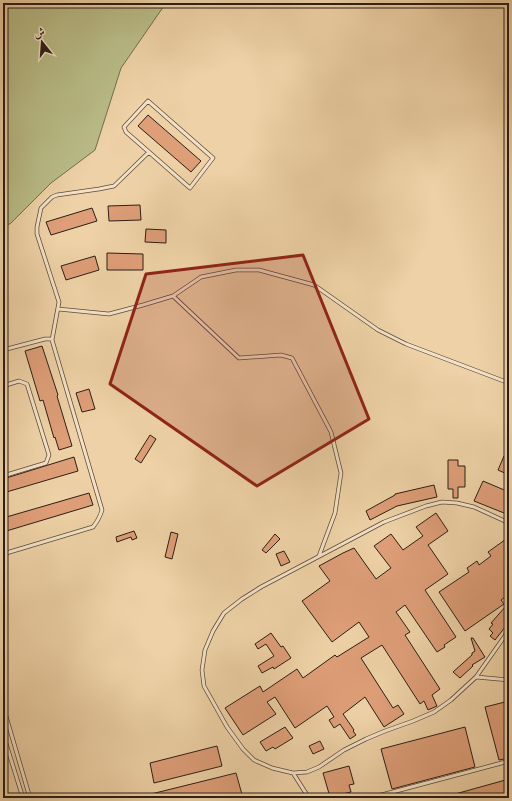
<svg xmlns="http://www.w3.org/2000/svg" width="512" height="801" font-family="'IM FELL Great Primer',Amiri,serif">
	<rect width="100%" height="100%" fill="#eed1a6"/>
	<filter id="stains"><feTurbulence type="fractalNoise" baseFrequency=".005" numOctaves="4"/><feColorMatrix values="0 0 0 0 .2 0 0 0 0 .09 0 0 0 0 .02 0 0 0 .5 -.17"/></filter>
	<radialGradient id="worn" r=".72"><stop offset=".6" stop-color="#630" stop-opacity="0"/><stop offset="1" stop-color="#630" stop-opacity=".3"/></radialGradient>
	<!-- green -->
	<path fill="#b9bc87" stroke="#726d4f" d="M3 3H166L121 68 95 150 51 183 10 224 3 225Z"/>
	<!-- building -->
	<path fill="#de9e78" stroke="#2b1e17" d="M148 115 201 161 191 172 138 126Z
		M140 205 141 220 109 221 108 206Z
		M92 208 97 221 51 235 46 222Z
		M146 229 166 230V243L145 242Z
		M107 253 143 254V270H107Z
		M95 256 99 270 66 280 61 266Z
		M42 346 58 395 57 396 72 446 59 450 55 437 54 438 43 400 40 401 25 351Z
		M89 389 95 409 82 412 76 393Z
		M150 435 156 439 141 463 135 459Z
		M504 456 509 458V475L498 470Z
		M74 457 78 471 3 493V479Z
		M448 460H458V466H465V487H458V498H453V489H448Z
		M483 481 509 492V515L474 501Z
		M434 485 437 497 397 506 370 520 366 511 395 495V494Z
		M89 493 93 505 3 532V518Z
		M436 513 448 531 428 545 448 574 425 590 456 637 444 645 445 647 437 652 405 605 396 612 410 632 405 635 440 689 432 695 437 706 428 710 424 701 420 704 382 645 361 658 393 708 398 705 404 714 384 727 365 697 343 714 354 730 353 731 356 735 350 739 340 724 334 728 329 720 334 717 327 706 295 728 275 697 267 702 276 714 243 735 225 708 260 686 263 692 297 669 303 678 335 655 337 657 369 637 359 622 332 642 302 601 330 581 319 566 343 553 354 548 376 579 391 568 374 546 391 534 403 550 423 536 416 527Z
		M134 531 137 538 132 540 131 537 117 542 116 537Z
		M171 532 178 534 172 559 165 557Z
		M275 534 280 539 266 553 262 550Z
		M509 537V594L501 600 504 604 465 631 439 592 469 572 467 568 477 561 479 565 491 556 488 552Z
		M284 551 290 562 281 566 276 554Z
		M506 606 509 611V622L495 640 490 636 493 633 489 629 493 624 491 623Z
		M271 633 281 647 283 646 291 658 274 669 273 667 262 673 258 666 274 656 266 644 258 649 255 644Z
		M471 638H473L485 657 472 665 473 666 460 678 453 672 472 655V653L475 651Z
		M509 701V758L499 760 485 707Z
		M285 727 293 738 275 749 273 747 266 751 260 742Z
		M465 727 475 767 392 789 381 749Z
		M320 741 324 749 313 754 309 746Z
		M217 746 222 766 154 783 150 763Z
		M349 766 354 784 349 785 351 792 330 797 323 773Z
		M236 773 243 798H143V796Z
		M509 779V798H448V796Z"/>
	<g fill="none" stroke-linecap="round" stroke-linejoin="round">
		<!-- lane casing -->
		<g stroke="#5c4b3b" stroke-width="4.5">
			<path id="lane" d="M148 101 213 158 190 188 126 132 124 127Z
				M173 296 239 358 281 355 292 358 331 432 341 473 335 513 319 556
				M58 309 109 314 143 305 173 296 201 277 236 270H259L314 285 378 330 406 344 509 383
				M3 350 45 339H52
				M3 386 19 381 27 384 49 455 46 463 3 476
				M509 523 474 507 457 503 442 502 426 506 384 522 261 587 242 599 224 613 213 631 205 650 202 670 204 686 227 727 243 749 254 760 272 768 293 773 307 772 319 767 344 750 366 739 385 731 413 721 434 712 451 700 476 677 509 680
				M3 554 93 527C97 522 100 517 102 510L52 340 59 302 37 234V227L41 208 52 197 57 195 99 189 114 186 149 152
				M476 677 509 630
				M3 706 30 798
				M3 734 23 798
				M293 773 309 798
				M370 798 509 761"/>
		</g>
		<!-- lane -->
		<use href="#lane" stroke="#f4e1c5" stroke-width="3"/>
	</g>
	<!-- marked area -->
	<path fill="#8f2418" fill-opacity="0.2" stroke="#8f2418" stroke-width="3" stroke-linejoin="round" d="M303 255 369 419 257 486 110 384 146 274Z"/>
	<!-- margin -->
	<rect width="512" height="801" fill="none" stroke="#eed1a6" stroke-width="16"/>
	<rect x="4" y="4" width="504" height="793" fill="none" stroke="#2b1e17" stroke-width="2"/>
	<rect x="8" y="8" width="496" height="785" fill="none" stroke="#2b1e17"/>
	<!-- north arrow -->
	<g transform="translate(42 42) rotate(343)" stroke="#f4e1c5" stroke-width="3" paint-order="stroke">
	<path d="M0-3L7 15L0 10L-7 15Z" fill="#2b1e17"/>
	<text y="-6" font-size="11" font-weight="bold" text-anchor="middle" fill="#2b1e17">ش</text>
	</g>
	<rect width="100%" height="100%" filter="url(#stains)"/>
	<rect width="100%" height="100%" fill="url(#worn)"/>
</svg>
